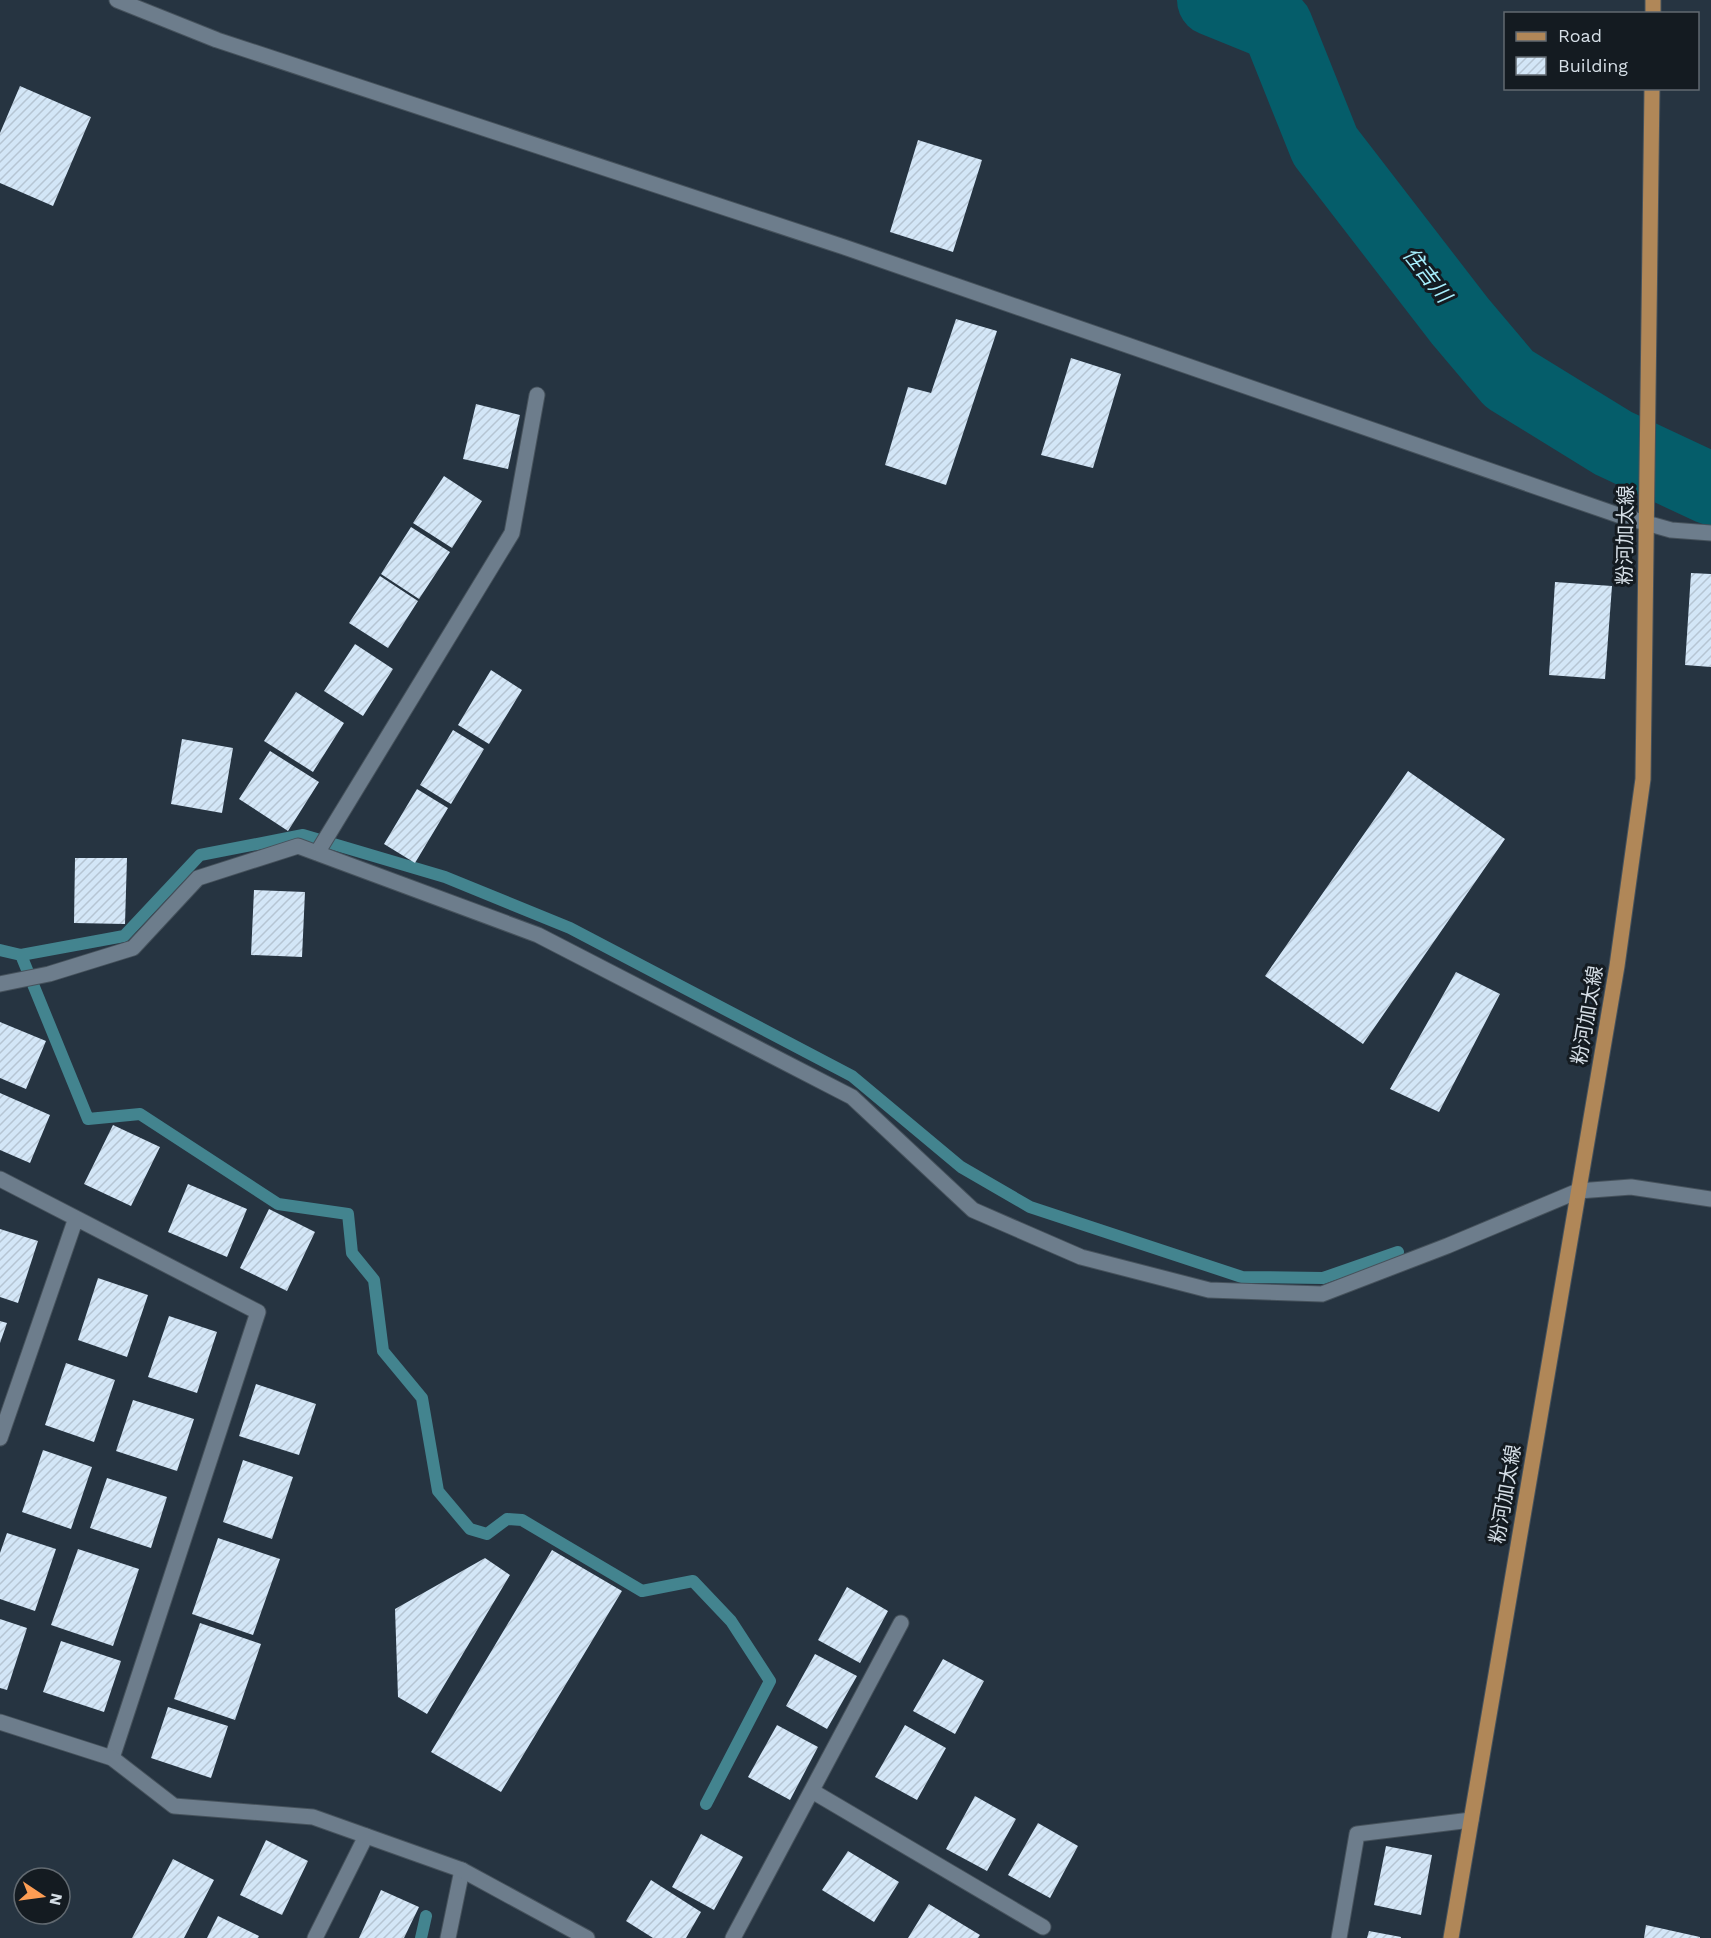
<svg xmlns="http://www.w3.org/2000/svg" width="1711" height="1938" font-family="'Work Sans','Noto Sans JP',sans-serif">
	<defs>
		<pattern id="building-hatch" width="6" height="6" patternUnits="userSpaceOnUse" patternTransform="scale(1.5)"><rect width="6" height="6" fill="#d3e6f7"/><path d="M-1 1l2-2M0 6l6-6M5 7l2-2" fill="none" stroke="#b6c5d3"/></pattern>
	</defs>
	<rect width="100%" height="100%" fill="#263441"/>
	<g fill="none" stroke-linecap="round" stroke-linejoin="round">
		<!-- stream -->
		<path stroke="#43848f" stroke-width="12" d="M0 950 21 955 124 936 200 855 303 835 445 877 570 928 852 1076 961 1167 1030 1207 1242 1277 1323 1278 1398 1252
			M21 955 88 1119 140 1114 278 1204 348 1214 352 1253 374 1280 383 1351 422 1398 438 1491 470 1529 487 1534 507 1519 522 1520 642 1591 693 1581 731 1621 770 1681 706 1804
			M421 1938 426 1916"/>
		<!-- river -->
		<path stroke="#055d6a" stroke-width="72" d="M1213 0 1277 26 1325 146 1460 321 1509 379 1613 443 1711 489"/>
	</g>
	<!-- building -->
	<path fill="url(#building-hatch)" d="M20 86 91 117 53 206 0 183V133Z
		M918 140 982 160 953 252 890 232Z
		M956 319 997 331 946 485 885 465 908 387 931 393Z
		M1071 358 1121 374 1093 468 1041 455Z
		M476 404 520 415 508 469 463 459Z
		M444 476 482 501 452 548 413 523Z
		M411 527 450 552 419 599 381 574Z
		M1691 573 1711 574V667L1685 665Z
		M380 576 418 601 388 648 349 623Z
		M1555 582 1612 586 1605 679 1549 675Z
		M355 644 393 669 363 716 324 691Z
		M491 670 522 690 489 744 458 725Z
		M296 692 344 723 313 772 264 741Z
		M453 730 484 749 451 804 420 785Z
		M182 739 233 748 222 813 171 804Z
		M270 751 319 782 288 831 239 799Z
		M1408 771 1505 839 1363 1044 1265 976Z
		M417 789 448 808 415 863 384 844Z
		M75 858H127L125 924 74 923Z
		M254 890 305 892 302 957 251 955Z
		M1456 972 1500 994 1439 1112 1390 1089Z
		M0 1022 46 1041 26 1089 0 1078Z
		M0 1093 50 1115 30 1163 0 1150Z
		M113 1125 160 1147 131 1206 84 1184Z
		M188 1184 247 1209 227 1257 168 1232Z
		M269 1209 315 1232 287 1291 240 1268Z
		M0 1229 38 1241 18 1303 0 1297Z
		M98 1278 148 1295 127 1357 78 1340Z
		M169 1316 217 1332 197 1393 148 1377Z
		M0 1321 7 1323 0 1343Z
		M66 1363 115 1380 94 1442 45 1425Z
		M256 1384 316 1404 299 1455 239 1436Z
		M133 1400 194 1419 177 1471 116 1451Z
		M43 1450 92 1467 71 1529 22 1512Z
		M243 1460 293 1477 272 1539 223 1522Z
		M107 1478 167 1497 151 1548 90 1528Z
		M7 1533 56 1549 35 1611 0 1599V1553Z
		M218 1538 280 1559 253 1635 192 1614Z
		M78 1549 139 1569 113 1646 51 1625Z
		M552 1550 622 1591 501 1792 431 1752Z
		M485 1558 510 1575 427 1714 398 1697 395 1609Z
		M847 1587 888 1611 860 1663 818 1640Z
		M0 1619 27 1628 7 1690 0 1688Z
		M200 1623 261 1644 235 1720 174 1699Z
		M61 1641 121 1661 104 1712 43 1692Z
		M815 1654 857 1676 827 1729 786 1706Z
		M943 1659 984 1681 955 1734 913 1711Z
		M168 1707 228 1726 211 1778 151 1758Z
		M777 1725 818 1747 790 1800 748 1777Z
		M905 1725 946 1748 917 1800 875 1777Z
		M975 1796 1016 1819 987 1871 946 1849Z
		M1038 1823 1078 1846 1050 1898 1008 1875Z
		M701 1834 743 1857 714 1910 672 1887Z
		M266 1840 308 1861 282 1915 240 1895Z
		M1386 1846 1432 1855 1421 1915 1374 1905Z
		M848 1851 899 1882 874 1922 822 1890Z
		M173 1859 214 1880 184 1938H132Z
		M651 1880 701 1912 686 1938H653L626 1921Z
		M381 1890 419 1907 404 1938H359Z
		M929 1904 980 1935 978 1938H908Z
		M218 1916 259 1936 258 1938H207Z
		M1646 1925 1700 1937V1938H1644Z
		M1369 1931 1401 1937V1938H1367Z"/>
	<g fill="none" stroke-linecap="round" stroke-linejoin="round">
		<!-- street casing -->
		<g stroke="#46525c" stroke-width="17">
			<path id="street" d="M117 0 217 40 844 247 1618 515 1671 530 1711 533
				M317 853 512 533 537 395
				M0 984 49 974 133 948 198 878 298 846 538 935 852 1097 973 1210 1081 1257 1209 1290 1322 1294 1447 1246 1578 1191
				M0 1179 258 1312 112 1758
				M0 1438 76 1218
				M812 1791 1043 1927
				M315 1938 366 1836
				M448 1938 462 1870
				M733 1938 901 1623
				M1339 1938 1357 1834 1471 1820"/>
		</g>
		<!-- secondary casing -->
		<g stroke="#46525c" stroke-width="17">
			<path id="secondary" d="M1578 1191 1631 1187 1711 1199
				M0 1722 112 1758 174 1806 313 1817 462 1870 587 1938"/>
		</g>
		<!-- primary casing -->
		<g stroke="#46525c" stroke-width="17">
			<path id="primary" d="M1653 14V0
				M1451 1938 1617 966 1643 779 1652 88"/>
		</g>
		<!-- street -->
		<use href="#street" stroke="#6d7d8c" stroke-width="15"/>
		<!-- secondary -->
		<use href="#secondary" stroke="#6d7d8c" stroke-width="15"/>
		<!-- primary -->
		<use href="#primary" stroke="#b08758" stroke-width="15"/>
	</g>
	<g text-anchor="middle" stroke-width="6" stroke-linejoin="round" paint-order="stroke">
		<!-- street labels -->
		<g font-size="20" fill="#d5dee6" stroke="#141b21">
			<text transform="translate(1625 535) rotate(-89)" y="7">粉河加太線</text>
			<text transform="translate(1587 1015) rotate(-80)" y="7">粉河加太線</text>
			<text transform="translate(1505 1494) rotate(-80)" y="7">粉河加太線</text>
		</g>
		<!-- water labels -->
		<g font-size="21" font-style="italic" fill="#a7effd" stroke="#141b21">
			<text transform="translate(1427 275) rotate(52)" y="7">住吉川</text>
		</g>
	</g>
	<!-- legend -->
	<rect x="1504" y="12" width="195" height="78" fill="#141b21" stroke="#616970" stroke-width="1.5"/>
	<rect x="1516" y="32" width="30" height="9" fill="#b08758" stroke="#616970" stroke-width="1.5"/>
	<text x="1558" y="42" font-size="18" fill="#d5dee6">Road</text>
	<rect x="1516" y="57" width="30" height="18" fill="url(#building-hatch)" stroke="#616970" stroke-width="1.5"/>
	<text x="1558" y="72" font-size="18" fill="#d5dee6">Building</text>
	<!-- north arrow -->
	<g transform="translate(42 1896) rotate(103)"><circle r="28" fill="#141b21" stroke="#616970" stroke-width="1.5"/>
	<path d="M0-4.5L10 22L0 15L-10 22Z" fill="#fd9d54"/>
	<text y="-9" font-size="16" font-weight="bold" text-anchor="middle" fill="#d5dee6">N</text>
	</g>
</svg>
